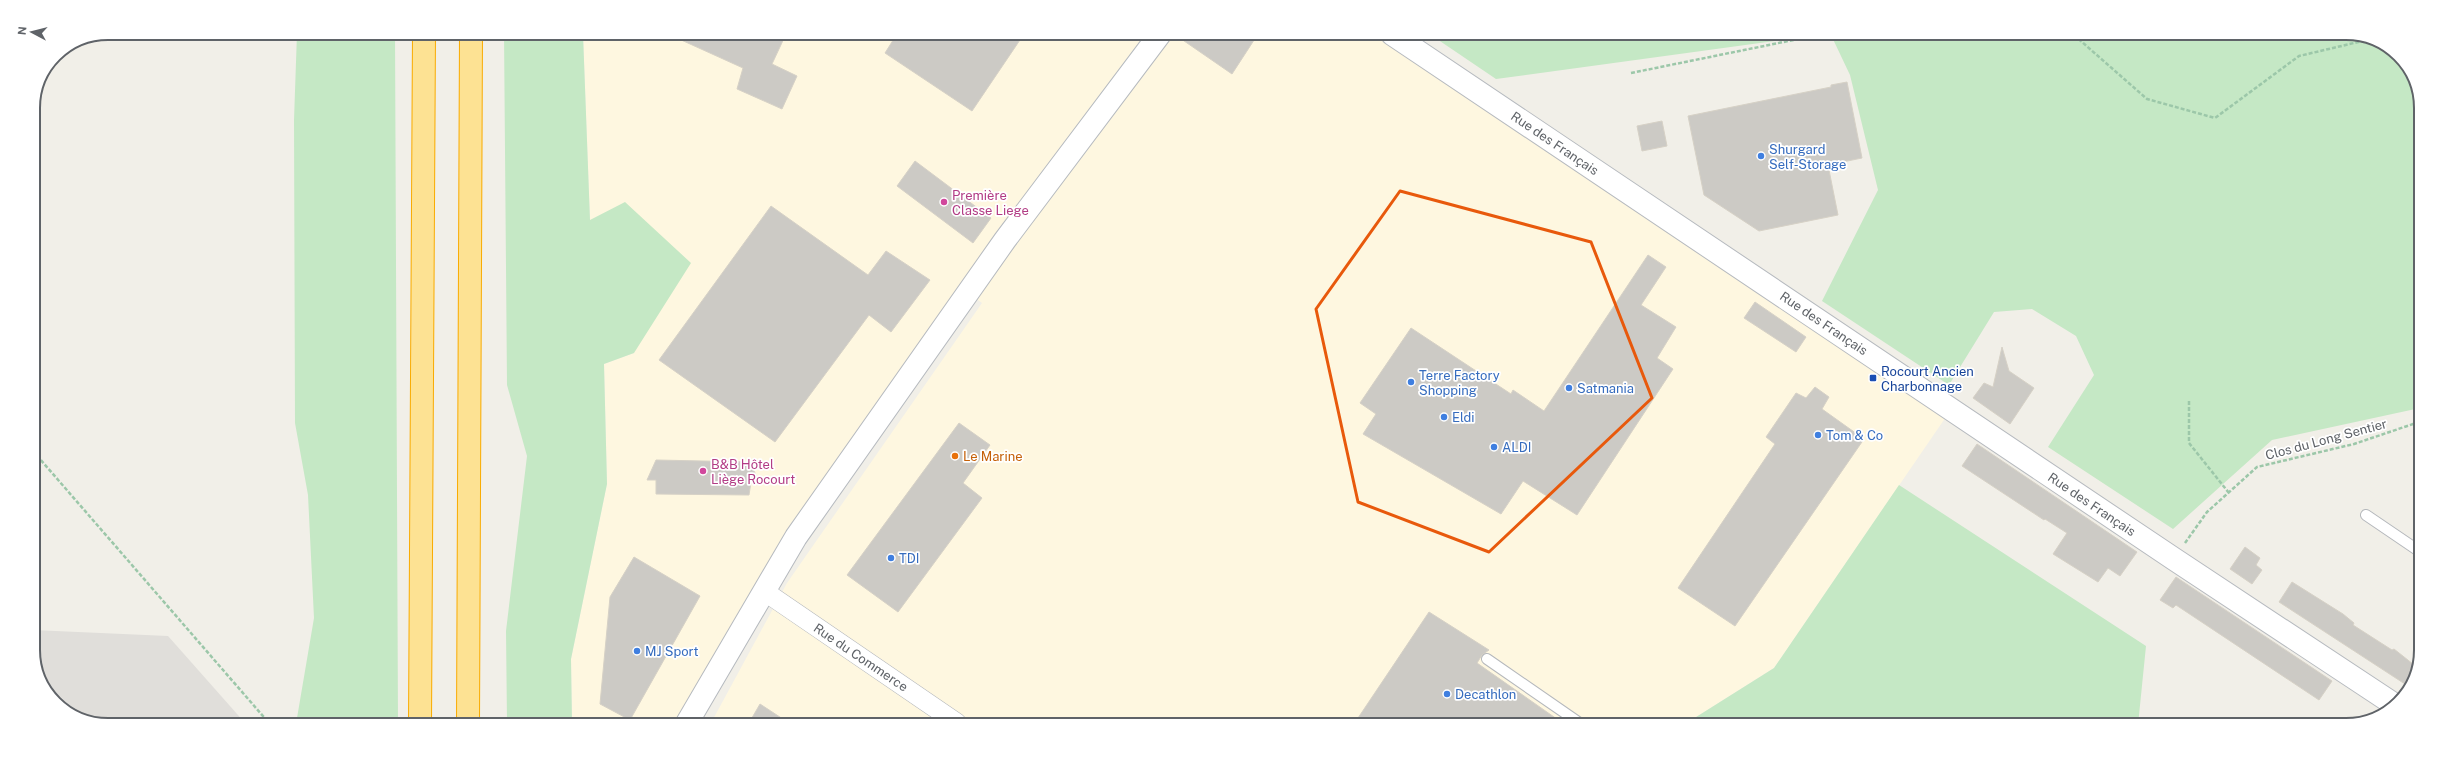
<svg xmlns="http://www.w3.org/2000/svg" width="2454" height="758" font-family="'Public Sans',sans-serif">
	<rect width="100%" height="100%" fill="#f1efe8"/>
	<!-- commercial -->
	<path fill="#fef7e0" d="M583 34H1377L1950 411 1774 668 1685 724 711 723 787 583 982 303 960 287 683 723H572L571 659 607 484 604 364 634 353 590 221Z"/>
	<!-- industrial -->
	<path fill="#e0deda" d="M33 630 168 636 245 723 88 722 49 696 33 655Z"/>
	<!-- green -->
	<path fill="#c5e8c5" d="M297 33H395L398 723H301L297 718 314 618 308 495 295 423 294 120Z
		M504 33 583 34 590 220 625 202 691 263 634 353 604 364 607 484 571 659 572 723H507L506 631 527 456 507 385Z
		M1431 35H1819L1496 79Z
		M1831 35 2366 36 2405 62 2421 103 2420 408 2272 440 2173 529 2048 447 2094 375 2076 336 2032 309 1994 312 1949 385 1822 301 1878 190 1850 75Z
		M1899 485 2146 646 2138 725 1685 724 1774 668Z"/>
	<!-- building -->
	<path fill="#cccac5" stroke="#d6d1c6" d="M668 34H786L772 64 797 76 782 109 737 89 743 68Z
		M897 34H1024L972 111 885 53Z
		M1174 34H1258L1232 74Z
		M1847 82 1862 158 1828 165 1838 215 1759 231 1704 195 1688 116 1831 87V85Z
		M1662 121 1667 146 1642 151 1637 126Z
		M915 161 991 218 973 243 897 186Z
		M771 206 868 275 886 251 930 280 891 332 869 315 775 442 659 360Z
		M1648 255 1666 267 1641 305 1676 327 1657 358 1673 369 1577 515 1523 481 1501 514 1363 434 1376 414 1360 403 1411 328 1511 394 1513 390 1544 411Z
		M1755 302 1806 337 1796 352 1744 318Z
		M2002 347 2009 371 2034 388 2010 424 1973 398 1984 383 1993 387Z
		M1815 387 1829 397 1822 409 1864 439 1735 626 1678 588 1775 444 1766 437 1796 393 1806 398Z
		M959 423 990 445 963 483 982 498 898 612 847 575Z
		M1977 444 2137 552 2120 576 2108 568 2098 582 2053 554 2067 533 2045 519 2044 520 1962 466Z
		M656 460 750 462 759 482H751L749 495 656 494V480H647Z
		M2245 547 2260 558 2256 565 2262 570 2252 584 2230 569Z
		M634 557 700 596 630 720 600 704 610 597Z
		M2176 577 2332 681 2319 700 2176 605 2173 608 2160 600Z
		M2292 582 2343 614 2354 623 2353 625 2392 650 2394 649 2418 668 2408 686 2279 602Z
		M1429 612 1489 650 1482 655 1477 663 1564 724H1354Z
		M760 704 789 723H749Z"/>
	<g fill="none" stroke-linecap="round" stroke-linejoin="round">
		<!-- lane casing -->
		<g stroke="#b5b8bc" stroke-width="12">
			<path id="lane" d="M2366 515 2419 551
				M1487 659 1581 724"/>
		</g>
		<!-- street casing -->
		<g stroke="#b5b8bc" stroke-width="20">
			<path id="street" d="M764 591 957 723"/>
		</g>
		<!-- secondary casing -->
		<g stroke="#b6babf" stroke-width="24">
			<path id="secondary" d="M1392 34 2174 559 2395 705
				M687 723 796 537 1005 240 1160 34"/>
		</g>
		<!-- highway casing -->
		<g stroke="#f9ab00" stroke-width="24">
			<path id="highway" d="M420 723 424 33
				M468 723 471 33"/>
		</g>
		<!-- path -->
		<path stroke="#9cc7a9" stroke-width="2.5" stroke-dasharray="4 2" stroke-linecap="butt" d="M2074 35 2147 99 2215 118 2299 56 2371 39
			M1631 73 1818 35
			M2189 401V443L2229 493
			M33 451 269 723
			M2185 543 2207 512 2257 467 2354 444 2419 422"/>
		<!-- lane -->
		<use href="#lane" stroke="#fff" stroke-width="10"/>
		<!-- street -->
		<use href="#street" stroke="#fff" stroke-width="19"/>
		<!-- secondary -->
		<use href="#secondary" stroke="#fff" stroke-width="22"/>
		<!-- highway -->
		<use href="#highway" stroke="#fde293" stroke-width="22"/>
	</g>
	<!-- marked area -->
	<path fill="none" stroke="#e8590c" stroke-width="3" stroke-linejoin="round" d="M1400 191 1591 242 1652 398 1489 552 1358 502 1316 309Z"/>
	<!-- markers -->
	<g fill="#3f7fe0" stroke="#fff" stroke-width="1.5">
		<circle cx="1761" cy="156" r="4"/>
		<circle cx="1411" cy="382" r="4"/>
		<circle cx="1569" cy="388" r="4"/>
		<circle cx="1444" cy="417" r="4"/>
		<circle cx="1818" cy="435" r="4"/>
		<circle cx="1494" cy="447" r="4"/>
		<circle cx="891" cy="558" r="4"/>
		<circle cx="637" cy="651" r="4"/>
		<circle cx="1447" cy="694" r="4"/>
	</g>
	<g fill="#d1479c" stroke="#fff" stroke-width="1.5">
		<circle cx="944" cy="202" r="4"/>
		<circle cx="703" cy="471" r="4"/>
	</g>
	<rect fill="#1a4fb4" stroke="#fff" stroke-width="1.5" x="1869" y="374" width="8" height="8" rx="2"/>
	<circle fill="#e8710a" stroke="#fff" stroke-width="1.5" cx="955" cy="456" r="4"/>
	<g text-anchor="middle" stroke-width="3.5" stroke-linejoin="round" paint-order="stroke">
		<!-- street labels -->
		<g font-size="13" fill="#5f6368" stroke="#fff">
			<text transform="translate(1555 143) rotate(34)" y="5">Rue des Français</text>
			<text transform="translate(1824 323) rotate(34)" y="5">Rue des Français</text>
			<text transform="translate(2326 439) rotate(-15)" y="5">Clos du Long Sentier</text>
			<text transform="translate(2092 504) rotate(34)" y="5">Rue des Français</text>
			<text transform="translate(861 657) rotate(34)" y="5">Rue du Commerce</text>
		</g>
		<!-- shop labels -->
		<g font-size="13" fill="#366cbe" stroke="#fff" text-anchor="start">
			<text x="1769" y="154">Shurgard<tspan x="1769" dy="15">Self-Storage</tspan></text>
			<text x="1419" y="380">Terre Factory<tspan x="1419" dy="15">Shopping</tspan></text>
			<text x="1577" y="393">Satmania</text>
			<text x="1452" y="422">Eldi</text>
			<text x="1826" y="440">Tom &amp; Co</text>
			<text x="1502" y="452">ALDI</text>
			<text x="899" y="563">TDI</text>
			<text x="645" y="656">MJ Sport</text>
			<text x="1455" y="699">Decathlon</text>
		</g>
		<!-- hotel labels -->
		<g font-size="13" fill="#b23c85" stroke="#fff" text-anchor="start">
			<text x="952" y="200">Première<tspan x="952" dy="15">Classe Liege</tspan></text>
			<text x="711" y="469">B&amp;B Hôtel<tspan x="711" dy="15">Liège Rocourt</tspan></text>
		</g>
		<!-- transit labels -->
		<g font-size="13" fill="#164399" stroke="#fff" text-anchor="start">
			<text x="1881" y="376">Rocourt Ancien<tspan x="1881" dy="15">Charbonnage</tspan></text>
		</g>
		<!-- food labels -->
		<g font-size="13" fill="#c56008" stroke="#fff" text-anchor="start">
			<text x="963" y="461">Le Marine</text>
		</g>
	</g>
	<!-- crop -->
	<path d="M0 0H2454V758H0ZM108 40H2346A68 68 0 0 1 2414 108V650A68 68 0 0 1 2346 718H108A68 68 0 0 1 40 650V108A68 68 0 0 1 108 40Z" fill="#fff" fill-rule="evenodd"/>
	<path fill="none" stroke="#5f6368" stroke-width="2" d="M108 40H2346A68 68 0 0 1 2414 108V650A68 68 0 0 1 2346 718H108A68 68 0 0 1 40 650V108A68 68 0 0 1 108 40Z"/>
	<!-- north arrow -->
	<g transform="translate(32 32) rotate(277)" stroke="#ffffff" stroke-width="3" paint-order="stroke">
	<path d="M0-3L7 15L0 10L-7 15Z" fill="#5f6368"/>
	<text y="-6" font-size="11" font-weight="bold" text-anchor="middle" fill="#5f6368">N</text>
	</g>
</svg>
